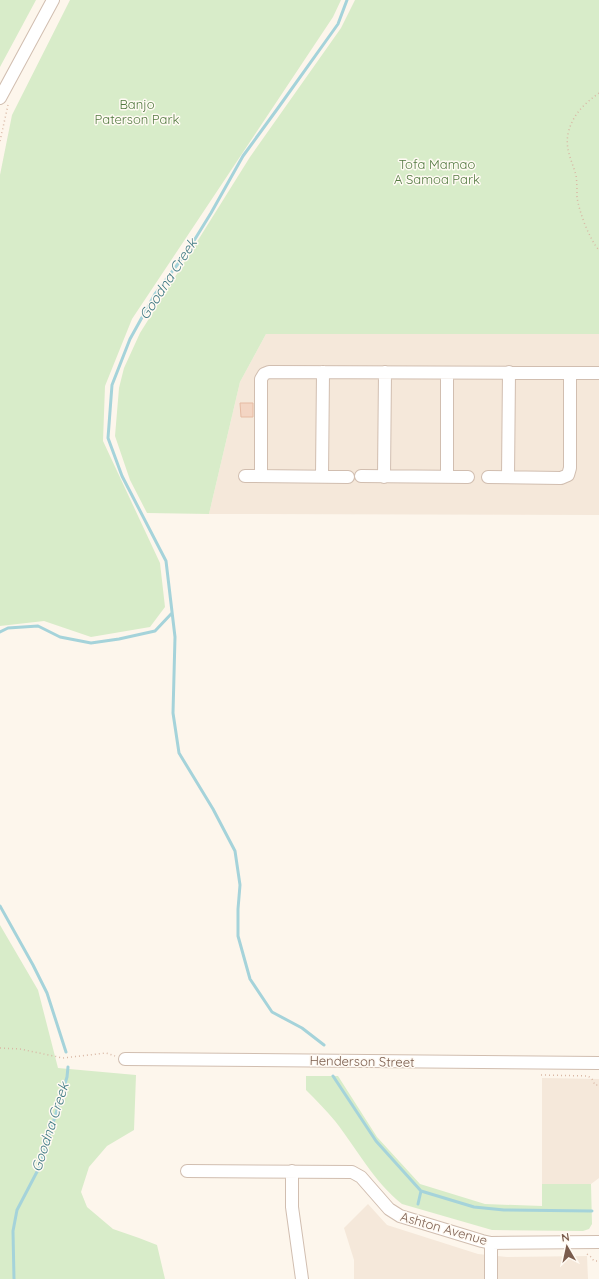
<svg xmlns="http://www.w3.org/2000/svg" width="599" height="1279" font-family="Quicksand,sans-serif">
	<rect width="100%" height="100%" fill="#fdf6ec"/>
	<!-- residential -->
	<path fill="#f5e8da" d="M266 334H599V515L209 514 240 382Z
		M542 1078 599 1079V1178L591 1184H542Z
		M368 1204 387 1225 478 1254 507 1257 587 1256 588 1279H354V1260L344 1228Z"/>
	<!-- green -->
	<path fill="#d8ecc9" d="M0 0H36L0 67Z
		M70 0H341L333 17 132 319 105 386 103 441 160 563 165 607 150 627 91 637 44 621 0 626V175L12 115Z
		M355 0H599V334H266L240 382 209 514 147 513 130 480 115 436 119 388 124 368 140 333 250 157 341 28Z
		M0 925 38 990 58 1068 136 1075 134 1130 107 1146 89 1167 81 1192 87 1207 113 1229 139 1238 157 1245 165 1279H0Z
		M306 1076H338L377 1137 420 1184 485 1204 542 1206V1184H591L592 1224 589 1229 583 1231 492 1230 402 1204C374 1182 357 1149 335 1121 326 1110 316 1100 306 1090Z"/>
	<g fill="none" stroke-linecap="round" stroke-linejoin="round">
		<!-- stream -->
		<path stroke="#a5d3da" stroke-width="3" d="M0 632 8 628 38 626 60 637 91 643 119 639 155 631 172 613
			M0 906 33 965 47 993 66 1052
			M324 1045 302 1028 272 1012 250 979 238 936V909L240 885 235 851 213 809 179 753 173 713 175 637 166 561 122 476 108 438 112 385 130 339 155 294 187 252 211 213 243 156 278 108 338 24 347 0
			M333 1076 376 1141 421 1191 474 1207 504 1210 592 1211
			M418 1204 421 1191
			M14 1279 13 1231 17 1210 40 1166 67 1077 68 1067"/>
	</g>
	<!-- building -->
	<path fill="#f3d5c3" stroke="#e6bba3" d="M240 403H253V417H241Z"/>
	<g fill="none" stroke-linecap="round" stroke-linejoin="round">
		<!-- minor casing -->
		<g stroke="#d1beb0" stroke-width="14">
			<path id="minor" d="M0 98 53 0
				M245 476 348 477
				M261 476V379L264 374 269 372 599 373
				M322 476 323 372
				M361 476 468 477
				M384 477 385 372
				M447 477V373
				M488 477 561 478 568 475 570 468V373
				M508 477 509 372
				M125 1059 599 1063
				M187 1171 352 1172 361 1177 389 1209 400 1216 482 1241 491 1243 599 1242
				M292 1171V1207L302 1279
				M491 1279V1243"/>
		</g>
		<!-- path -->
		<path stroke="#d9b8a5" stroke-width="1.5" stroke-dasharray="1 3" stroke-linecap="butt" d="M599 93C584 104 572 115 568 134 565 149 572 161 576 175 577 182 577 190 577 197 579 211 589 239 599 250
			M0 141 8 105
			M0 1048 20 1049 63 1058 106 1053 115 1056
			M541 1075 588 1076 592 1079 595 1085H599
			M587 1254 591 1257 594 1261H599"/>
		<!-- minor -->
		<use href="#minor" stroke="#fff" stroke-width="12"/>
	</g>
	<g text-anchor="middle" stroke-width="3" stroke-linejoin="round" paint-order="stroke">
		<!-- park labels -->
		<g font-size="13" fill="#537a41" stroke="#fffaf3">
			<text x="137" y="109">Banjo<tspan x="137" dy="15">Paterson Park</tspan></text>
			<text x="437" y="169">Tofa Mamao<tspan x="437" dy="15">A Samoa Park</tspan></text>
		</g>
		<!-- street labels -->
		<g font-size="13" fill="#7a5c4d" stroke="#fffaf3">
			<text transform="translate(362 1061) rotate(1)" y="5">Henderson Street</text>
			<text transform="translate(444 1228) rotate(16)" y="5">Ashton Avenue</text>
		</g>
		<!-- water labels -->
		<g font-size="14" font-style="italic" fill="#437c86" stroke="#fffaf3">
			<text transform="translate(168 279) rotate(-57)" y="5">Goodna Creek</text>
			<text transform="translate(50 1127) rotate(-72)" y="5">Goodna Creek</text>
		</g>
	</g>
	<!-- north arrow -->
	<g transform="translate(567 1247) rotate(351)" stroke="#fffaf3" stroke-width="3" paint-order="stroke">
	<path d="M0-3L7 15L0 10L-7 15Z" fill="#7a5c4d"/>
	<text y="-6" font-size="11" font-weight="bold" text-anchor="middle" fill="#7a5c4d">N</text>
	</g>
</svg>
